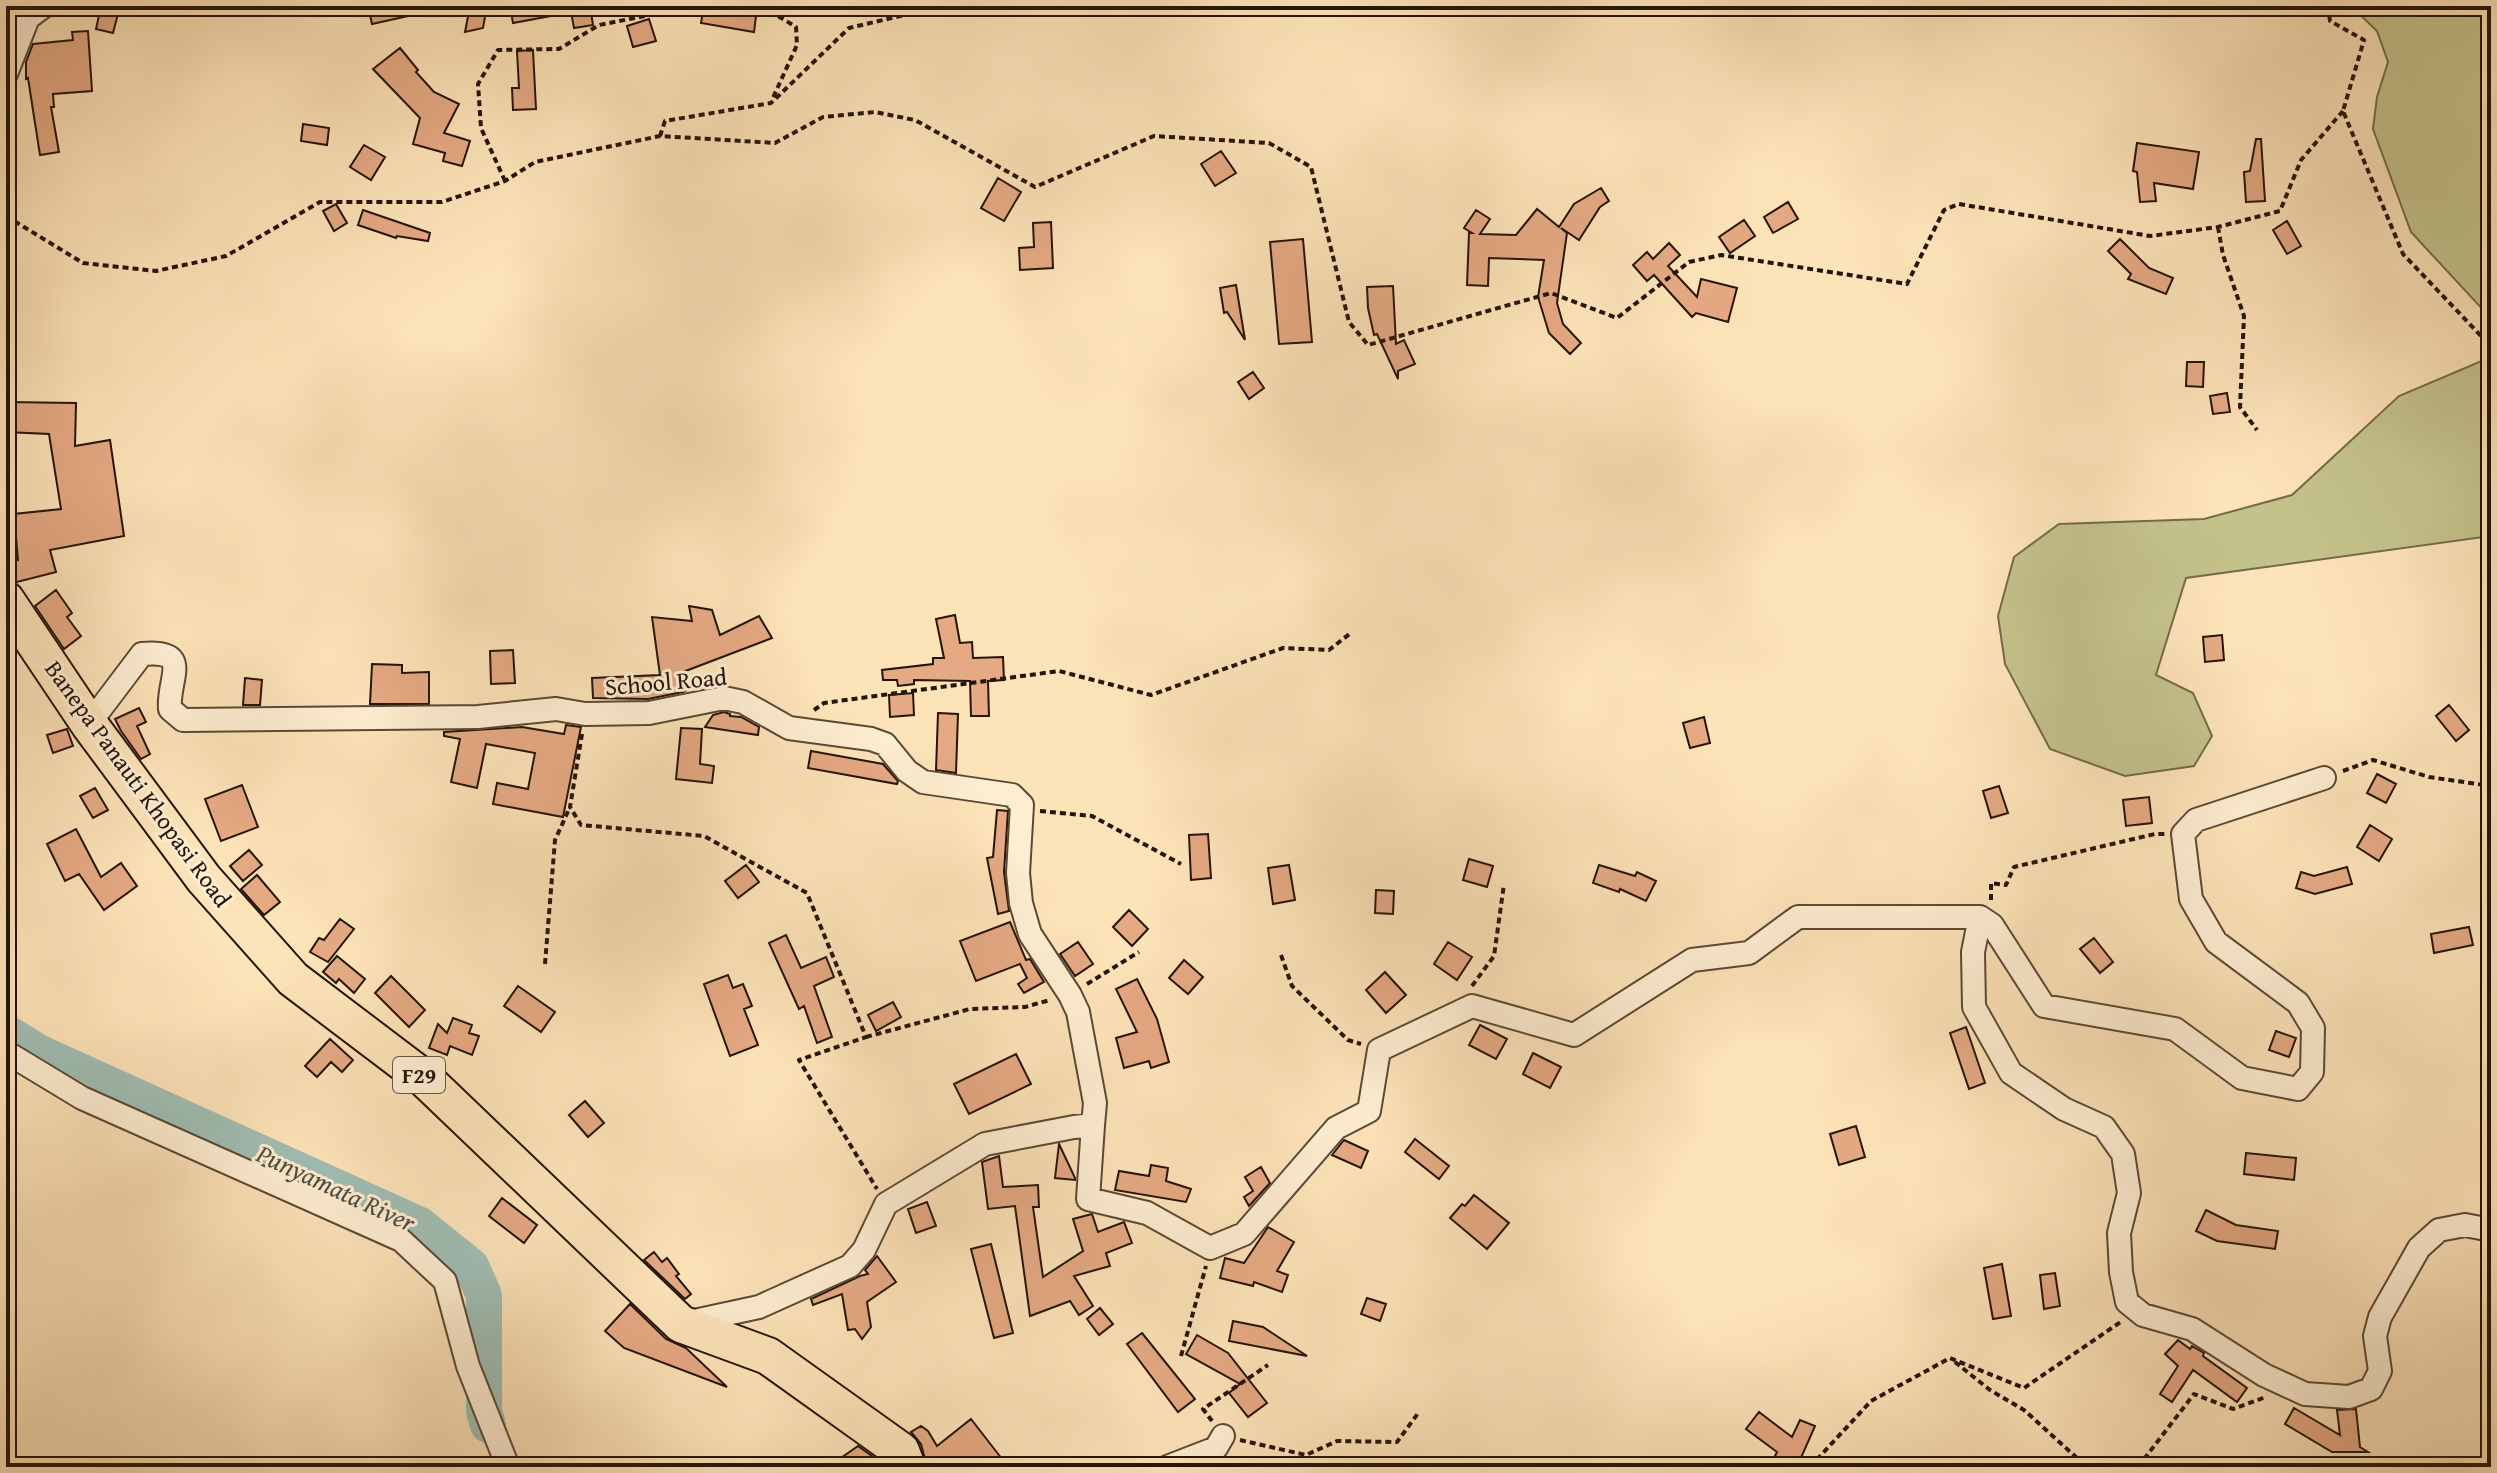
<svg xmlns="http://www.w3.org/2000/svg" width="2497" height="1473" font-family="'Gentium Book Plus',serif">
	<rect width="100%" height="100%" fill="#fde3b8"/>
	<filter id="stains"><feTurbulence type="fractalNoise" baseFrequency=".0025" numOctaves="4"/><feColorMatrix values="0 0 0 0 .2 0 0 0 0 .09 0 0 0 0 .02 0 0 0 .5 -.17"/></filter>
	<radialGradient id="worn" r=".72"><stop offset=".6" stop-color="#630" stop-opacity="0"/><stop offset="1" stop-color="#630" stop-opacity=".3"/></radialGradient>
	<!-- green -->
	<path fill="#c4c28b" stroke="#746b4a" stroke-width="2" d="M2351 6H2491V314L2485 312 2411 232 2373 129 2377 97 2388 62 2377 31Z
		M2491 357V536L2186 578 2156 675 2193 693 2212 736 2194 766 2125 776 2050 749 2005 664 1998 616 2014 557 2059 524 2204 519 2292 495 2399 396Z"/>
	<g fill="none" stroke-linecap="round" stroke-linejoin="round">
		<!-- river -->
		<path stroke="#a0beb3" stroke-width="36" d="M6 1032 40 1053 420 1225 471 1266 484 1295V1411L488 1425"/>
	</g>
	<!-- building -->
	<path fill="#e5a983" stroke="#241409" stroke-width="2" d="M101 6H120L113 33 96 29Z
		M368 6H422V13L372 24Z
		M470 6H487L483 28 465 32Z
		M510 6H561L562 14 513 23Z
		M570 6H590L593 25 574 28Z
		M704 6H735L733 13 756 16 754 32 701 23Z
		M649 19 656 41 633 47 627 26Z
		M88 31 92 91 53 94 54 107H51L59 152 40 155 28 78 26 79V62L33 44 73 40 72 32Z
		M400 48 418 70 416 72 434 92 459 104 444 133 470 141 462 166 443 161 445 153 413 144 420 118 373 69Z
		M533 50 536 109 513 110 512 88H519L517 51Z
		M303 124 329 128 327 145 301 141Z
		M2256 139H2261L2265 201 2246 202 2244 172 2250 171Z
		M2137 143 2199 152 2193 189 2154 183 2156 201 2140 202 2137 172 2133 171Z
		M364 145 385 157 371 180 350 167Z
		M1221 151 1236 173 1215 186 1201 164Z
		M998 178 1021 192 1004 221 981 208Z
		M1601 188 1609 201 1600 207 1579 240 1561 228 1567 233 1557 303 1563 324 1581 343 1570 354 1549 333 1538 297 1544 260 1489 258 1488 286 1467 285 1469 233H1472L1464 228 1476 210 1490 219 1480 234 1516 235 1537 209 1559 227 1574 204Z
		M1788 202 1798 219 1773 233 1764 217Z
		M336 204 347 223 334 231 323 211Z
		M363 210 430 233 428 241 397 236 396 238 358 225Z
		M1744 220 1755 236 1730 253 1719 237Z
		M2287 221 2301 246 2287 254 2273 230Z
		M1051 222 1053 268 1020 270 1019 248 1034 247 1033 223Z
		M1303 239 1312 342 1279 344 1270 242Z
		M2120 239 2149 268 2173 278 2166 294 2128 279 2131 274 2108 251Z
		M1669 243 1680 255 1668 266 1697 297 1701 279 1737 288 1728 322 1696 313 1692 317 1654 275 1647 281 1633 265 1647 252 1653 259Z
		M1236 285 1245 340 1227 312 1224 313 1220 288Z
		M1393 286 1396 344 1404 340 1415 364 1398 371V379L1377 334 1374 335 1368 308 1367 287Z
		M2187 362H2204L2203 387 2186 386Z
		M1253 372 1264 388 1249 399 1238 382Z
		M2227 393 2230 412 2213 414 2210 396Z
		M6 402 76 403 75 446 110 440 124 536 50 550 56 572 17 582 12 580 8 563 18 560 14 514 61 509 49 434 6 432Z
		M56 590 72 613 67 617 81 636 64 649 35 606Z
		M689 606 712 610 720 635 759 616 772 638 683 672 687 690 683 692 648 699 593 698 592 678 660 675 652 617 692 621Z
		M955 615 960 643 972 642 973 658 1003 657 1004 680 988 681 989 716H971L970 681 914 680V684L898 686 897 680H883L882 670 933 664V658H944L936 619Z
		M2222 635 2224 660 2205 662 2203 637Z
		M513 650 515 683 491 684 490 651Z
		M372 664 402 665V673L429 672V704H370Z
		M245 678 262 680 260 705H243Z
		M913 693 914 715 890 717 889 695Z
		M2449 705 2469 730 2456 741 2436 716Z
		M139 708 146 722 137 726 150 754 141 759 121 731 115 719Z
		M724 712 730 714V716L741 717 759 727 758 735 705 727 713 715Z
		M938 713 958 714 956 773 936 770Z
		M1704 717 1710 743 1690 748 1683 723Z
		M566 725 581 727 563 817 493 804 497 783 528 789 535 753 486 744 477 788 451 782 460 739 444 736V732L522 727 564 734Z
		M681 728 702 729 700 764 714 766 712 783 676 779Z
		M67 729 73 746 53 753 47 735Z
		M811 751 883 764 898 781 897 784 808 768Z
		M2377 774 2396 784 2386 803 2367 793Z
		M242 785 258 827 221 841 205 799Z
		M1999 786 2008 813 1991 818 1983 791Z
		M95 788 108 810 93 818 80 796Z
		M2149 797 2152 823 2126 826 2123 800Z
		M997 810 1008 811 1004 872 1009 911 998 914 987 858 993 857Z
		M2370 825 2392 839 2379 861 2357 847Z
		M76 829 101 877 121 863 137 886 104 910 79 874 65 881 47 844Z
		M1208 834 1211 878 1191 880 1189 835Z
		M249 850 262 865 243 881 230 866Z
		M1469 859 1493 866 1487 887 1463 880Z
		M746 865 759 882 738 898 725 881Z
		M1289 865 1295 900 1273 904 1268 868Z
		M1599 865 1635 876 1637 872 1656 881 1646 901 1620 889 1619 892 1593 883Z
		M2347 867 2352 884 2315 894 2296 888 2301 872 2314 876Z
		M257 875 280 902 264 915 241 889Z
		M1376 890 1394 891 1393 914 1375 913Z
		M1129 910 1148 929 1132 946 1113 927Z
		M340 919 354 929 328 962 310 952 319 938 324 940Z
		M1010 922 1026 960 1030 959 1044 982 1024 993 1018 984 1027 978 1020 964 976 981 960 941Z
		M2469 927 2473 945 2434 953 2431 934Z
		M786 935 801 968 826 957 834 977 814 986 832 1037 817 1043 804 1006 799 1009 769 943Z
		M2094 938 2113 962 2100 973 2080 949Z
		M1078 942 1093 964 1075 976 1060 954Z
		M1448 942 1472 957 1457 980 1434 964Z
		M337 956 365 979 354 993 339 979 336 983 323 972Z
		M1184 960 1203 977 1188 994 1169 978Z
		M1385 972 1406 995 1386 1013 1366 990Z
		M728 975 733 988 743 984 752 1006 744 1009 758 1045 730 1056 704 984Z
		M391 976 425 1010 409 1027 375 993Z
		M1137 979 1157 1019 1169 1062 1151 1068 1149 1061 1124 1068 1116 1038 1137 1032 1116 989Z
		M518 986 555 1012 541 1032 504 1006Z
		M893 1002 901 1017 876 1031 868 1015Z
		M453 1018 472 1025 469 1033 479 1036 472 1055 450 1046 447 1055 429 1048 438 1024 447 1033Z
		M1480 1025 1507 1039 1496 1059 1469 1045Z
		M1966 1027 1985 1083 1969 1089 1950 1033Z
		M2276 1031 2296 1038 2289 1057 2269 1050Z
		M330 1039 353 1060 342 1072 331 1062 317 1077 305 1066Z
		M1533 1053 1561 1067 1550 1088 1523 1074Z
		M1016 1054 1031 1084 969 1114 954 1084Z
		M585 1101 604 1123 588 1137 569 1115Z
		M1856 1126 1865 1157 1839 1165 1830 1134Z
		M1415 1139 1449 1166 1439 1179 1405 1152Z
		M1344 1140 1368 1151 1361 1168 1332 1155Z
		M1059 1144 1075 1178V1180L1055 1178Z
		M2246 1153 2296 1158 2294 1180 2244 1174Z
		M999 1156 1003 1187 1038 1185 1039 1207H1033L1043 1277 1083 1251 1073 1219 1092 1214 1098 1232 1124 1222 1132 1243 1106 1253 1110 1266 1074 1276 1093 1306 1079 1315 1070 1301 1030 1316 1015 1206 988 1209 982 1162Z
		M1151 1165 1168 1168 1166 1181 1191 1189 1186 1202 1115 1190 1119 1171 1149 1176Z
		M1261 1167 1270 1183 1249 1206 1244 1197 1253 1191 1245 1177Z
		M1474 1195 1509 1223 1487 1249 1450 1218 1462 1204 1465 1206Z
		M502 1198 537 1225 524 1243 489 1216Z
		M927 1202 936 1226 916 1233 908 1209Z
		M2206 1210 2236 1225 2278 1231 2275 1249 2217 1241 2196 1231Z
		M1268 1227 1294 1242 1277 1271 1288 1275 1282 1292 1254 1282 1253 1286 1220 1278 1225 1258 1244 1263Z
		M991 1244 1013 1333 994 1338 971 1249Z
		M654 1252 662 1262 667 1258 679 1274 676 1276 691 1294 685 1299 644 1260Z
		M877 1256 896 1282 867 1302 871 1327 862 1339 855 1329 848 1330 842 1294 813 1305 811 1299 860 1276 868 1274 865 1270Z
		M2002 1264 2011 1316 1993 1319 1984 1268Z
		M2055 1273 2060 1306 2044 1309 2040 1275Z
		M1367 1298 1386 1304 1380 1321 1361 1314Z
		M630 1304 666 1339 686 1348 727 1387 624 1348 605 1331Z
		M1100 1308 1113 1324 1099 1335 1087 1319Z
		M1233 1321 1263 1327 1307 1356 1229 1341Z
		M1142 1333 1195 1399 1178 1412 1127 1344Z
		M1197 1335 1228 1353 1267 1403 1248 1417 1229 1393 1240 1384 1186 1354Z
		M2178 1340 2190 1349 2192 1346 2204 1353 2203 1356 2247 1388 2237 1402 2193 1370 2172 1402 2160 1394 2178 1366 2165 1354Z
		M2294 1408 2340 1435 2337 1410 2356 1409 2360 1447 2368 1452H2332L2285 1424Z
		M1759 1412 1792 1437 1800 1420 1815 1426 1797 1467 1774 1458 1777 1452 1746 1429Z
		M971 1419 1002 1459 992 1467H927L921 1444 911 1432 921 1426 928 1431 937 1446Z
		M858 1446 876 1459 865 1467H848L841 1458Z"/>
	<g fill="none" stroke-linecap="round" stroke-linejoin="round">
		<!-- minor casing -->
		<g stroke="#5a4835" stroke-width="26">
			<path id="minor" d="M6 74 28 18 44 6
				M89 724 142 654C194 649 167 679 170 709L183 720 478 717 556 709 585 714 649 713 724 698 743 702 789 728 871 739 885 744 907 771 923 782 1012 795 1022 805 1018 873 1021 903 1030 934 1070 995 1078 1012 1095 1103 1093 1125
				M1980 917 1973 952 1974 1007 2011 1073 2064 1109 2104 1127 2123 1154 2129 1193 2119 1233 2121 1272 2127 1302 2143 1315 2192 1329 2264 1375 2305 1394 2349 1397 2371 1389 2380 1371 2375 1336 2380 1317 2419 1248 2439 1230 2465 1225 2491 1230
				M6 1052 82 1098 401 1240 445 1281 468 1366 508 1467
				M685 1323 759 1307 850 1266 864 1250 886 1204 985 1144 1074 1127 1093 1125 1088 1199 1147 1213 1210 1248 1244 1234 1336 1128 1369 1111 1379 1050 1472 1006 1574 1035 1692 960 1749 953 1798 917H1980L1992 925 2044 1006 2175 1029 2242 1078 2298 1089 2312 1072 2313 1028 2298 1003 2216 942 2191 899 2183 834 2196 820 2324 778
				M1167 1467 1216 1448 1223 1436"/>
		</g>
		<!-- primary casing -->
		<g stroke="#241409" stroke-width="40">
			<path id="primary" d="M6 600 89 724 204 879 293 979 425 1079 681 1324 768 1356 901 1451 907 1467"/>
		</g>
		<!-- path -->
		<path stroke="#241409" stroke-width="4" stroke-dasharray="6 4" stroke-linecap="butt" d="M2328 6 2330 21 2364 40 2343 111 2403 254 2481 336 2491 341
			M749 10 778 16 796 27 797 45 772 100
			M660 136 665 121 771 103 849 28 930 9 934 6
			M505 181 481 128 478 84 498 50 559 49 599 25 676 10
			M6 216 83 263 156 271 226 256 320 202H442L505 181 535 162 660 136 775 143 823 117 875 112 915 120 1035 187 1154 136 1269 143 1311 167 1349 322 1368 345 1551 293 1617 318 1689 262 1721 255 1907 284 1944 210 1959 204 2150 236 2218 227 2280 211 2301 160 2343 111
			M2218 227 2223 255 2244 316 2240 407 2257 430
			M814 710 824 703 1059 671 1151 695 1283 648 1329 650 1352 632
			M582 734 570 807 581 825 704 836 807 893 866 1037 799 1060 877 1189
			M2343 771 2373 760 2429 777 2491 786
			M1040 811 1092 816 1181 864
			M1991 900V883L2006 885 2014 867 2155 834H2165
			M1281 955 1292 986 1348 1040 1361 1044
			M545 964 555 840 570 807
			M1087 984 1139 952
			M1472 986 1494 956 1504 884
			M866 1037 970 1009 1025 1007 1050 1000
			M1181 1356 1206 1266
			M1955 1362 1990 1390 2024 1410 2087 1467
			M1212 1421 1203 1409 1268 1365
			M1240 1440 1306 1455 1337 1441 1397 1442 1419 1412
			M1810 1467 1871 1401 1950 1358 2024 1388 2122 1321
			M2138 1467 2194 1394 2233 1409 2266 1397"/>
		<!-- minor -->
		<use href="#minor" stroke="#feedd1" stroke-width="22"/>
		<!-- primary -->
		<use href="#primary" stroke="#fde3b8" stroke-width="36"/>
	</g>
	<g text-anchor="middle" stroke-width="6" stroke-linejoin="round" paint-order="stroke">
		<!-- shield labels -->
		<rect fill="#feedd1" stroke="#655545" stroke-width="2" x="393" y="1057" width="52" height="36" rx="6"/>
		<g font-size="22" font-weight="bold" fill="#241409">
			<text x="419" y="1083">F29</text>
		</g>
		<!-- street labels -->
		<g font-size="24" fill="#241409" stroke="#feedd1">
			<text transform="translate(666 682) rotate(-5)" y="8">School Road</text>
			<text transform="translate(138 784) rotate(54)" y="8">Banepa Panauti Khopasi Road</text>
		</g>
		<!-- water labels -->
		<g font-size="26" font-style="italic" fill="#4f5044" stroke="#feedd1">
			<text transform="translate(336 1188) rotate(25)" y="9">Punyamata River</text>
		</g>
	</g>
	<!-- margin -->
	<rect width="2497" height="1473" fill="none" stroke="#fde3b8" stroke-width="32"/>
	<rect x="8" y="8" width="2481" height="1457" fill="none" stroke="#241409" stroke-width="4"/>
	<rect x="16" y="16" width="2465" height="1441" fill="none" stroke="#241409" stroke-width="2"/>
	<rect width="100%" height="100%" filter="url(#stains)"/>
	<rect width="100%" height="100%" fill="url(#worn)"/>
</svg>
